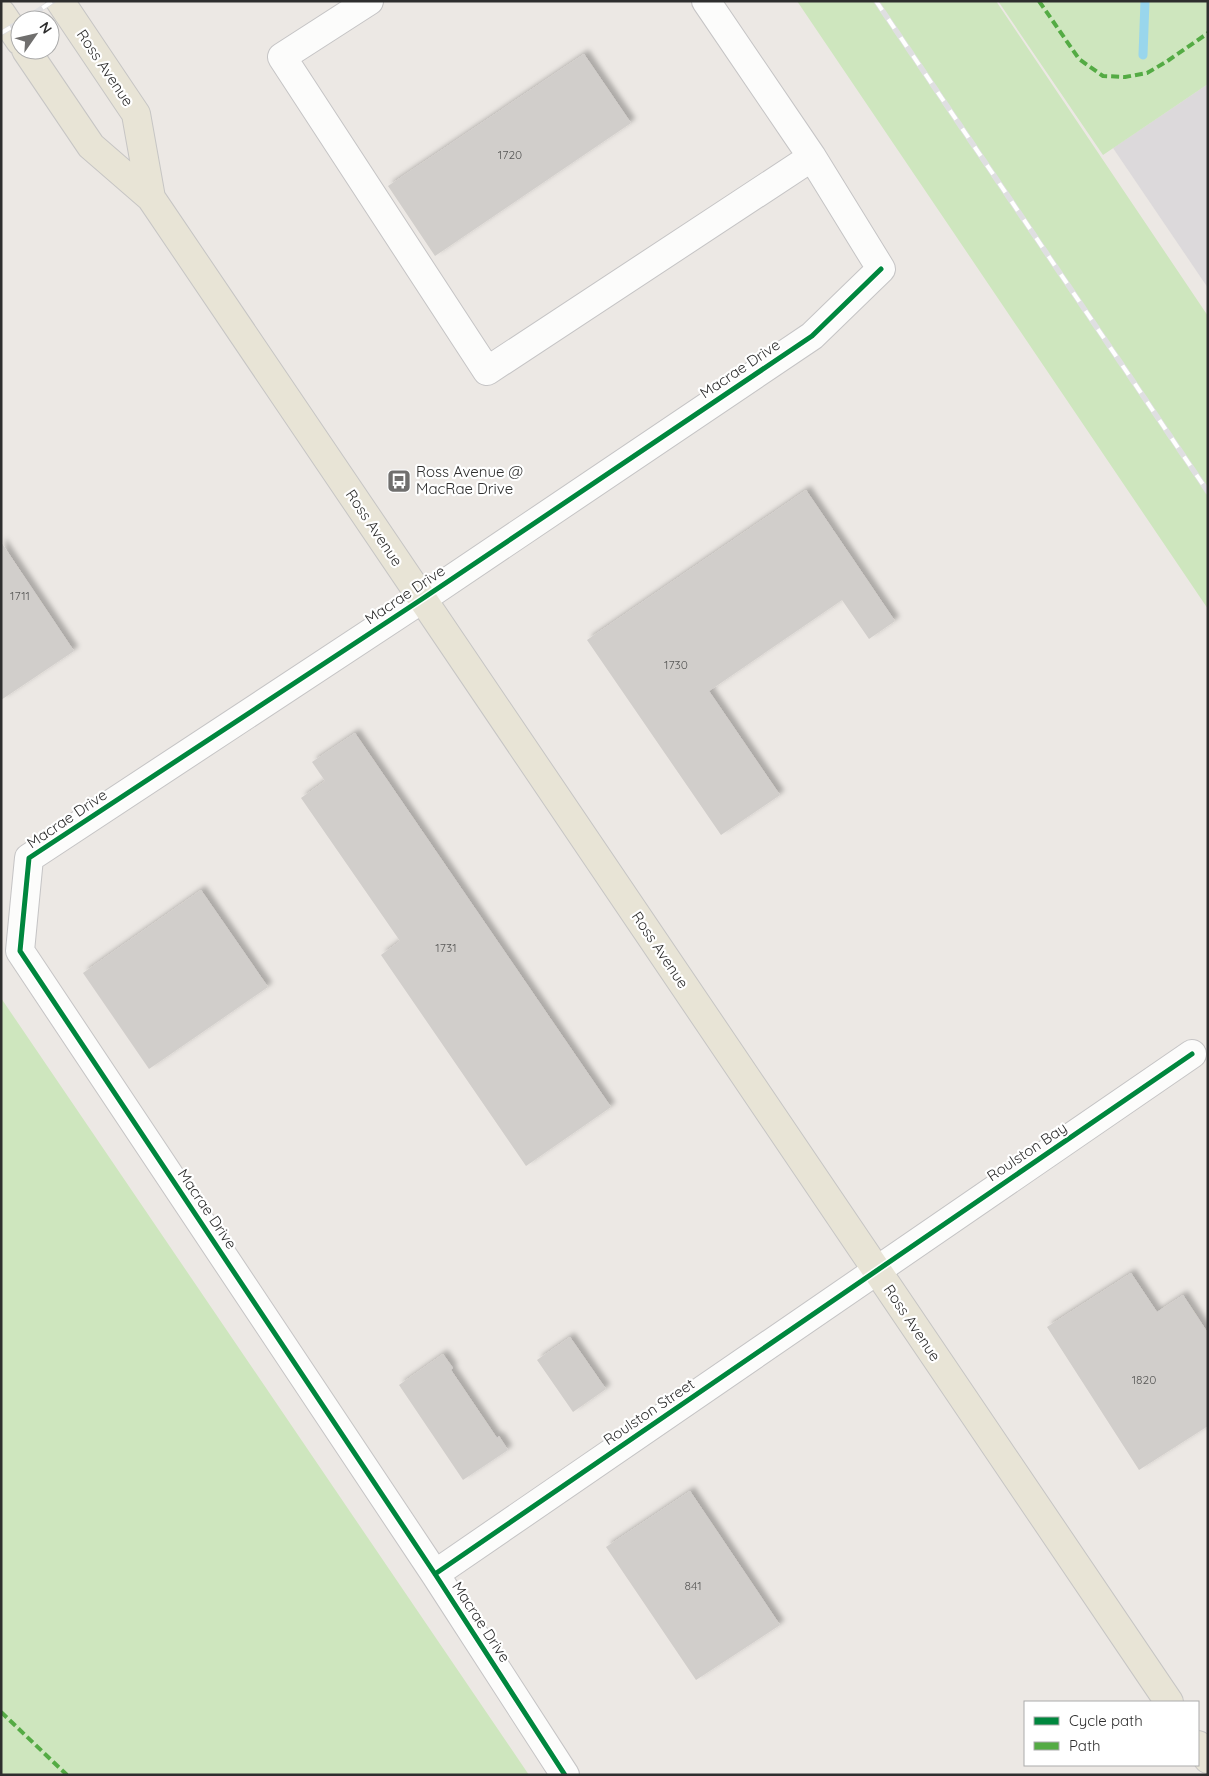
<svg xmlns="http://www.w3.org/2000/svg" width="1209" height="1776" font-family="Quicksand,sans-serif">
	<defs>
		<filter id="shadow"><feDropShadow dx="4.5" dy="-4.5" stdDeviation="2.5" flood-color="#0004"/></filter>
	</defs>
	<rect width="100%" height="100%" fill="#ece8e4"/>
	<!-- industrial -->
	<path fill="#dcd9db" d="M1208 84V288L1113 148Z"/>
	<!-- green -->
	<path fill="#cee6be" d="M797 1H996L1208 316V609Z
		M998 1H1208V84L1103 155Z
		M1 998 529 1775H1Z"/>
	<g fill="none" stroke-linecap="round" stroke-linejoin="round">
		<!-- stream -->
		<path stroke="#99d6ec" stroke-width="9" d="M1143 55 1145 1"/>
	</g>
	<!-- building -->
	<path fill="#d1cecb" filter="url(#shadow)" d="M584 54 631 123 435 256 388 186Z
		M806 490 895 621 869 639 842 600 709 691 780 795 721 835 587 640Z
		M1 542 74 651 1 700Z
		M355 733 611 1107 526 1166 381 955 400 941 301 798 325 781 312 762Z
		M201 890 268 987 149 1069 83 973Z
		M1131 1273 1157 1312 1183 1295 1208 1333V1426L1139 1470 1047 1327Z
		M570 1337 606 1389 573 1412 537 1360Z
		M443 1354 453 1368 451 1370 497 1438 499 1436 508 1450 463 1480 399 1385Z
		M690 1491 780 1625 696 1680 606 1547Z"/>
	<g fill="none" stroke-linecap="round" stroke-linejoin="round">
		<!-- minor casing -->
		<g stroke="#c5c4c5" stroke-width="30">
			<path id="minor" d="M369 1 282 57 487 371 812 157
				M435 1574 1192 1054
				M565 1775 435 1574 20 951 29 858 422 599 812 336 881 269 812 157 706 1"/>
		</g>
		<!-- major casing -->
		<g stroke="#c6c5c4" stroke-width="30">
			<path id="major" d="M60 1 136 114 151 198
				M1 13 20 41
				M26 50 91 146 151 198 1169 1702
				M1198 1745 1208 1759"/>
		</g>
		<!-- minor -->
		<use href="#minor" stroke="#fcfcfb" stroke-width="28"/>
		<!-- major -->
		<use href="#major" stroke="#e8e4d6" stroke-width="28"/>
		<!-- rail casing -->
		<g stroke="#dfdfe1" stroke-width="5.5">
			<path id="rail" d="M876 1 1208 492
				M24 20 53 1
				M1 33 20 22"/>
		</g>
		<!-- rail -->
		<use href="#rail" stroke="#fff" stroke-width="4" stroke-dasharray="11" stroke-linecap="butt"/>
		<!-- quiet -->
		<path stroke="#54ab44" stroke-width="4" stroke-dasharray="8 4" stroke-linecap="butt" d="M1039 1 1079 59 1103 76 1125 77 1147 73 1166 62 1208 33
			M1 1712 67 1775"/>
		<!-- cycleway casing -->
		<g stroke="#fff" stroke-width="8">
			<path id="cycleway" d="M435 1574 1192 1054
				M565 1775 435 1574 20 951 29 858 422 599 812 336 881 269"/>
		</g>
		<!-- cycleway -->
		<use href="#cycleway" stroke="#00873e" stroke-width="5"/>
	</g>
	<!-- icons -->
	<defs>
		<g id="bus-square" transform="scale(1.25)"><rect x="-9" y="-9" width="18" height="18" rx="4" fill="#706f6e" stroke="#fff"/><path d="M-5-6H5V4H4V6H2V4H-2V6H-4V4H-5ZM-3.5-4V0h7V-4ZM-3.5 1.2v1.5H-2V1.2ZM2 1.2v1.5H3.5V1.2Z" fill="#fff"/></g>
	</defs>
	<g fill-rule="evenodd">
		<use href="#bus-square" x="399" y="481"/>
	</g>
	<g text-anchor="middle" stroke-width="4.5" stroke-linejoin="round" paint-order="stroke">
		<!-- number labels -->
		<g font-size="12" fill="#585857">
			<text x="510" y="159">1720</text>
			<text x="20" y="600">1711</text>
			<text x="676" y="669">1730</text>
			<text x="446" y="952">1731</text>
			<text x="1144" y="1384">1820</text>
			<text x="693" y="1590">841</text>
		</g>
		<!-- street labels -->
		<g font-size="15" fill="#2e2e2e" stroke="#fff">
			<text transform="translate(105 68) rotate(56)" y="5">Ross Avenue</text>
			<text transform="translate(740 369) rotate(-34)" y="5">Macrae Drive</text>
			<text transform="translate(374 528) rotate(56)" y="5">Ross Avenue</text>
			<text transform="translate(405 595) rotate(-34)" y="5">Macrae Drive</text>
			<text transform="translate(67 819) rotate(-34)" y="5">Macrae Drive</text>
			<text transform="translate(660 950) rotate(56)" y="5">Ross Avenue</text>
			<text transform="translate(1027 1152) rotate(-34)" y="5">Roulston Bay</text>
			<text transform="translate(207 1209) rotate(56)" y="5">Macrae Drive</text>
			<text transform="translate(912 1323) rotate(56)" y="5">Ross Avenue</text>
			<text transform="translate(649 1412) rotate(-34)" y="5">Roulston Street</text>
			<text transform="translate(481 1622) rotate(57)" y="5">Macrae Drive</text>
		</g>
		<!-- poi labels -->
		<g font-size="15" fill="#2e2e2e" stroke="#fff" text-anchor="start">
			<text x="416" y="477">Ross Avenue @<tspan x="416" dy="17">MacRae Drive</tspan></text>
		</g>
	</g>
	<!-- border -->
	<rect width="1209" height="1776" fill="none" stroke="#2e2e2e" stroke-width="5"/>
	<!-- legend -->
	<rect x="1024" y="1701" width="175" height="65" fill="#ffffff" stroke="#ababab"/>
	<rect x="1034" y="1717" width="25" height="8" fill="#00873e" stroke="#ababab"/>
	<text x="1069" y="1726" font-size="15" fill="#2e2e2e">Cycle path</text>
	<rect x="1034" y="1742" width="25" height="8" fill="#54ab44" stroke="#ababab"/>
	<text x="1069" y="1751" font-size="15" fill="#2e2e2e">Path</text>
	<!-- north arrow -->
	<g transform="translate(35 35) rotate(56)"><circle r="24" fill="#ffffff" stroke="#ababab"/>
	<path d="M0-4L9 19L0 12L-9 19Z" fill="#706f6e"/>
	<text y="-8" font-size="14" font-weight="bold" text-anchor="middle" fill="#2e2e2e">N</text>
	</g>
</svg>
